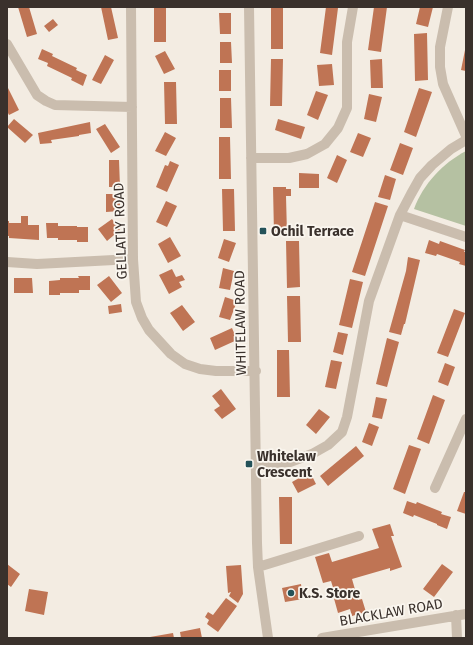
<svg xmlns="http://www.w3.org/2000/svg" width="473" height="645" font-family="'Fira Sans',sans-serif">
	<rect width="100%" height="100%" fill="#f3ece2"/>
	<!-- green -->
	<path fill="#b5c1a2" d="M466 151V226L414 209C423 184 443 163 466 151Z"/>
	<!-- building -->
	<path fill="#bf7454" d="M18 7H29L37 34 27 37Z
		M101 7H111L118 38 108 40Z
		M154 7H166V42H154Z
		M271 7H283V49H271Z
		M326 7 338 8 332 55 320 53Z
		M374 7H387L381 52 368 50Z
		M420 7H433L428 27 416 24Z
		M219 13H231V34H220Z
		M53 19 58 25 49 32 44 26Z
		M427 33 428 80 415 81 414 34Z
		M220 42H231L232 63H220Z
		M42 49 53 54 52 56 77 68 76 70 87 75 83 86 71 80 72 78 47 66 48 63 38 59Z
		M465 50H466V71L461 70Z
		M165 51 175 69 164 74 155 56Z
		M105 55 114 60 101 84 92 80Z
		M271 59H283L282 106H270Z
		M382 59 383 88H371L370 60Z
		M332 64 334 85 319 86 317 65Z
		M219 70H231V91H219Z
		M164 82H176L177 124H165Z
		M7 86 19 110 9 115 7 111Z
		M419 88 432 92 416 137 404 132Z
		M316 91 328 95 318 120 307 115Z
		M369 94 382 97 376 122 364 119Z
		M220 98H231L232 128H220Z
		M14 119 33 135 25 143 7 127Z
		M278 119 305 127 301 139 275 130Z
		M90 122 91 133 79 135V136L51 140 52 143 40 144 38 133Z
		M105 124 120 147 111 153 96 129Z
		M165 132 176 138 166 156 155 151Z
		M358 133 371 138 363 157 350 152Z
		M219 137H230L231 179H219Z
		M400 143 413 148 403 175 390 170Z
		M337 155 347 160 337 183 327 178Z
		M109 160H119L120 187H109Z
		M170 161 179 165 167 192 156 187 165 165 168 166Z
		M299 173 319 174V188H299Z
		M385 175 396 179 390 200 378 197Z
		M273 187H286V189H291V196H286L287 234H274Z
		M222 189H234L235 231H223Z
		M106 194H120V211L106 212Z
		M166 201 177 206 167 227 156 222Z
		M375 202 388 206 365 276 352 272Z
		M21 216H28V225H39V240L9 238V236H7V221H9V223H21Z
		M112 219 120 230 107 241 98 229Z
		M46 223H58V226H77V227H88V242H77V240H58V238H47Z
		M170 237 181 256 168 263 158 244Z
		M224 239 236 243 229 262 218 258Z
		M429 240 439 244 440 241 465 250 464 252H466V266L459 264 460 262 437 254 436 256 425 253Z
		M286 241H299L300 287 287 288Z
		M408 257 420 260 405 324H404L401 335 389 332 406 271Z
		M223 268 234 271 230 290 219 288Z
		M172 269 176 277 182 275 185 280 179 282 182 287 169 294 159 275Z
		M78 276H90V290H79V293H60V295H49V281L60 280V278H79Z
		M109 276 122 293 111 302 97 285Z
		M14 278H32L33 293H14Z
		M350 279 363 282 352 328 339 325Z
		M287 296H300L301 342H288Z
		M225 297 237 301 230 320 219 317Z
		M121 304 122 312 109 314 108 306Z
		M182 305 195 322 183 331 170 313Z
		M454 309 465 313 448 357 437 353Z
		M232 328 237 340 215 350 210 338Z
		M338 332 348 334 343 355 333 352Z
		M387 338 399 342 387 387 376 384Z
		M277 350H289L290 397H277Z
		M331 360 342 362 336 389 325 387Z
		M445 363 455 367 448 386 438 382Z
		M221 389 236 409 222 419 214 410 220 406 212 396Z
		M433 395 445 400 429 444 417 439Z
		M376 397 387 399 382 419 372 417Z
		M319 409 330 417 316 434 306 425Z
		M369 423 379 427 372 446 362 442Z
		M409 445 421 449 405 494 393 489Z
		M356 446 364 456 328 486 320 476Z
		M310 472 316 484 298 493 292 482Z
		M464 492H466V514L457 511Z
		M279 497H292V544H280Z
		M407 501 416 504 417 502 442 512 441 514 451 517 447 529 437 525V524L414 515 413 517 403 513Z
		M390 524 394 536H391L402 567 390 571V568L352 579 358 600 362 599 366 612 352 616 350 609 338 613 333 595 335 594 331 581 323 583 315 557 329 553 332 562 379 548 372 529Z
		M7 564 20 574 11 587 7 584Z
		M442 564 453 572 434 597 423 589Z
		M241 565 243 594 238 603 229 596 231 592 228 593 226 566Z
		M301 584 303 599 285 602 282 588Z
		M29 589 48 592 44 615 25 611Z
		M226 598 237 606 218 632 207 624 209 620 205 617 208 612 213 615Z
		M200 628 202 638H181L180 632Z
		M173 633 174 638H150V637Z"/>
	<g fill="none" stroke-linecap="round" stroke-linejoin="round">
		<!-- minor -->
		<path stroke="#cabdae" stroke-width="10" d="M131 7 133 259 136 302 142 318 149 330 171 354 185 364 200 369 216 371H256
			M249 7 257 543 258 567 268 638
			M448 7 440 47V67L443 84 466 136
			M7 44 37 95 46 101 55 105 132 107
			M251 158H289L307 154 325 144 338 128 347 108V42L353 7
			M400 215 466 237
			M7 262 37 264 133 259
			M257 464 290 462 312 454 328 445 342 432 347 417 369 301 400 215 411 194 420 178 432 165 451 149 466 140
			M435 488 466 419
			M258 567 359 536
			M456 615 457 638
			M322 638 466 614"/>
	</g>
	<!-- markers -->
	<g fill="#245259" stroke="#faf6ef" stroke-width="1.5">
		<rect x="259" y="227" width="8" height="8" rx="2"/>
		<rect x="245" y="460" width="8" height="8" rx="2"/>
		<circle cx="291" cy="593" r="4"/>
	</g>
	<g text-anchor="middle" stroke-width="3.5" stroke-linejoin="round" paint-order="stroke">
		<!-- street labels -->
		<g font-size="14" fill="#3a312c" stroke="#faf6ef">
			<text transform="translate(120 231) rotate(-92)" y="5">GELLATLY ROAD</text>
			<text transform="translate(240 323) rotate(-91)" y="5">WHITELAW ROAD</text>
			<text transform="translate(391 612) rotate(-10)" y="5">BLACKLAW ROAD</text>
		</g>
		<!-- poi labels -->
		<g font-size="14" font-weight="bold" fill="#3a312c" stroke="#faf6ef" text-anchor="start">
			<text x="271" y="236">Ochil Terrace</text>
			<text x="257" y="461">Whitelaw<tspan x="257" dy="16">Crescent</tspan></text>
			<text x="299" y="598">K.S. Store</text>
		</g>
	</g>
	<!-- border -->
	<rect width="473" height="645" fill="none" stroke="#3a312c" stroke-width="16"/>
</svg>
